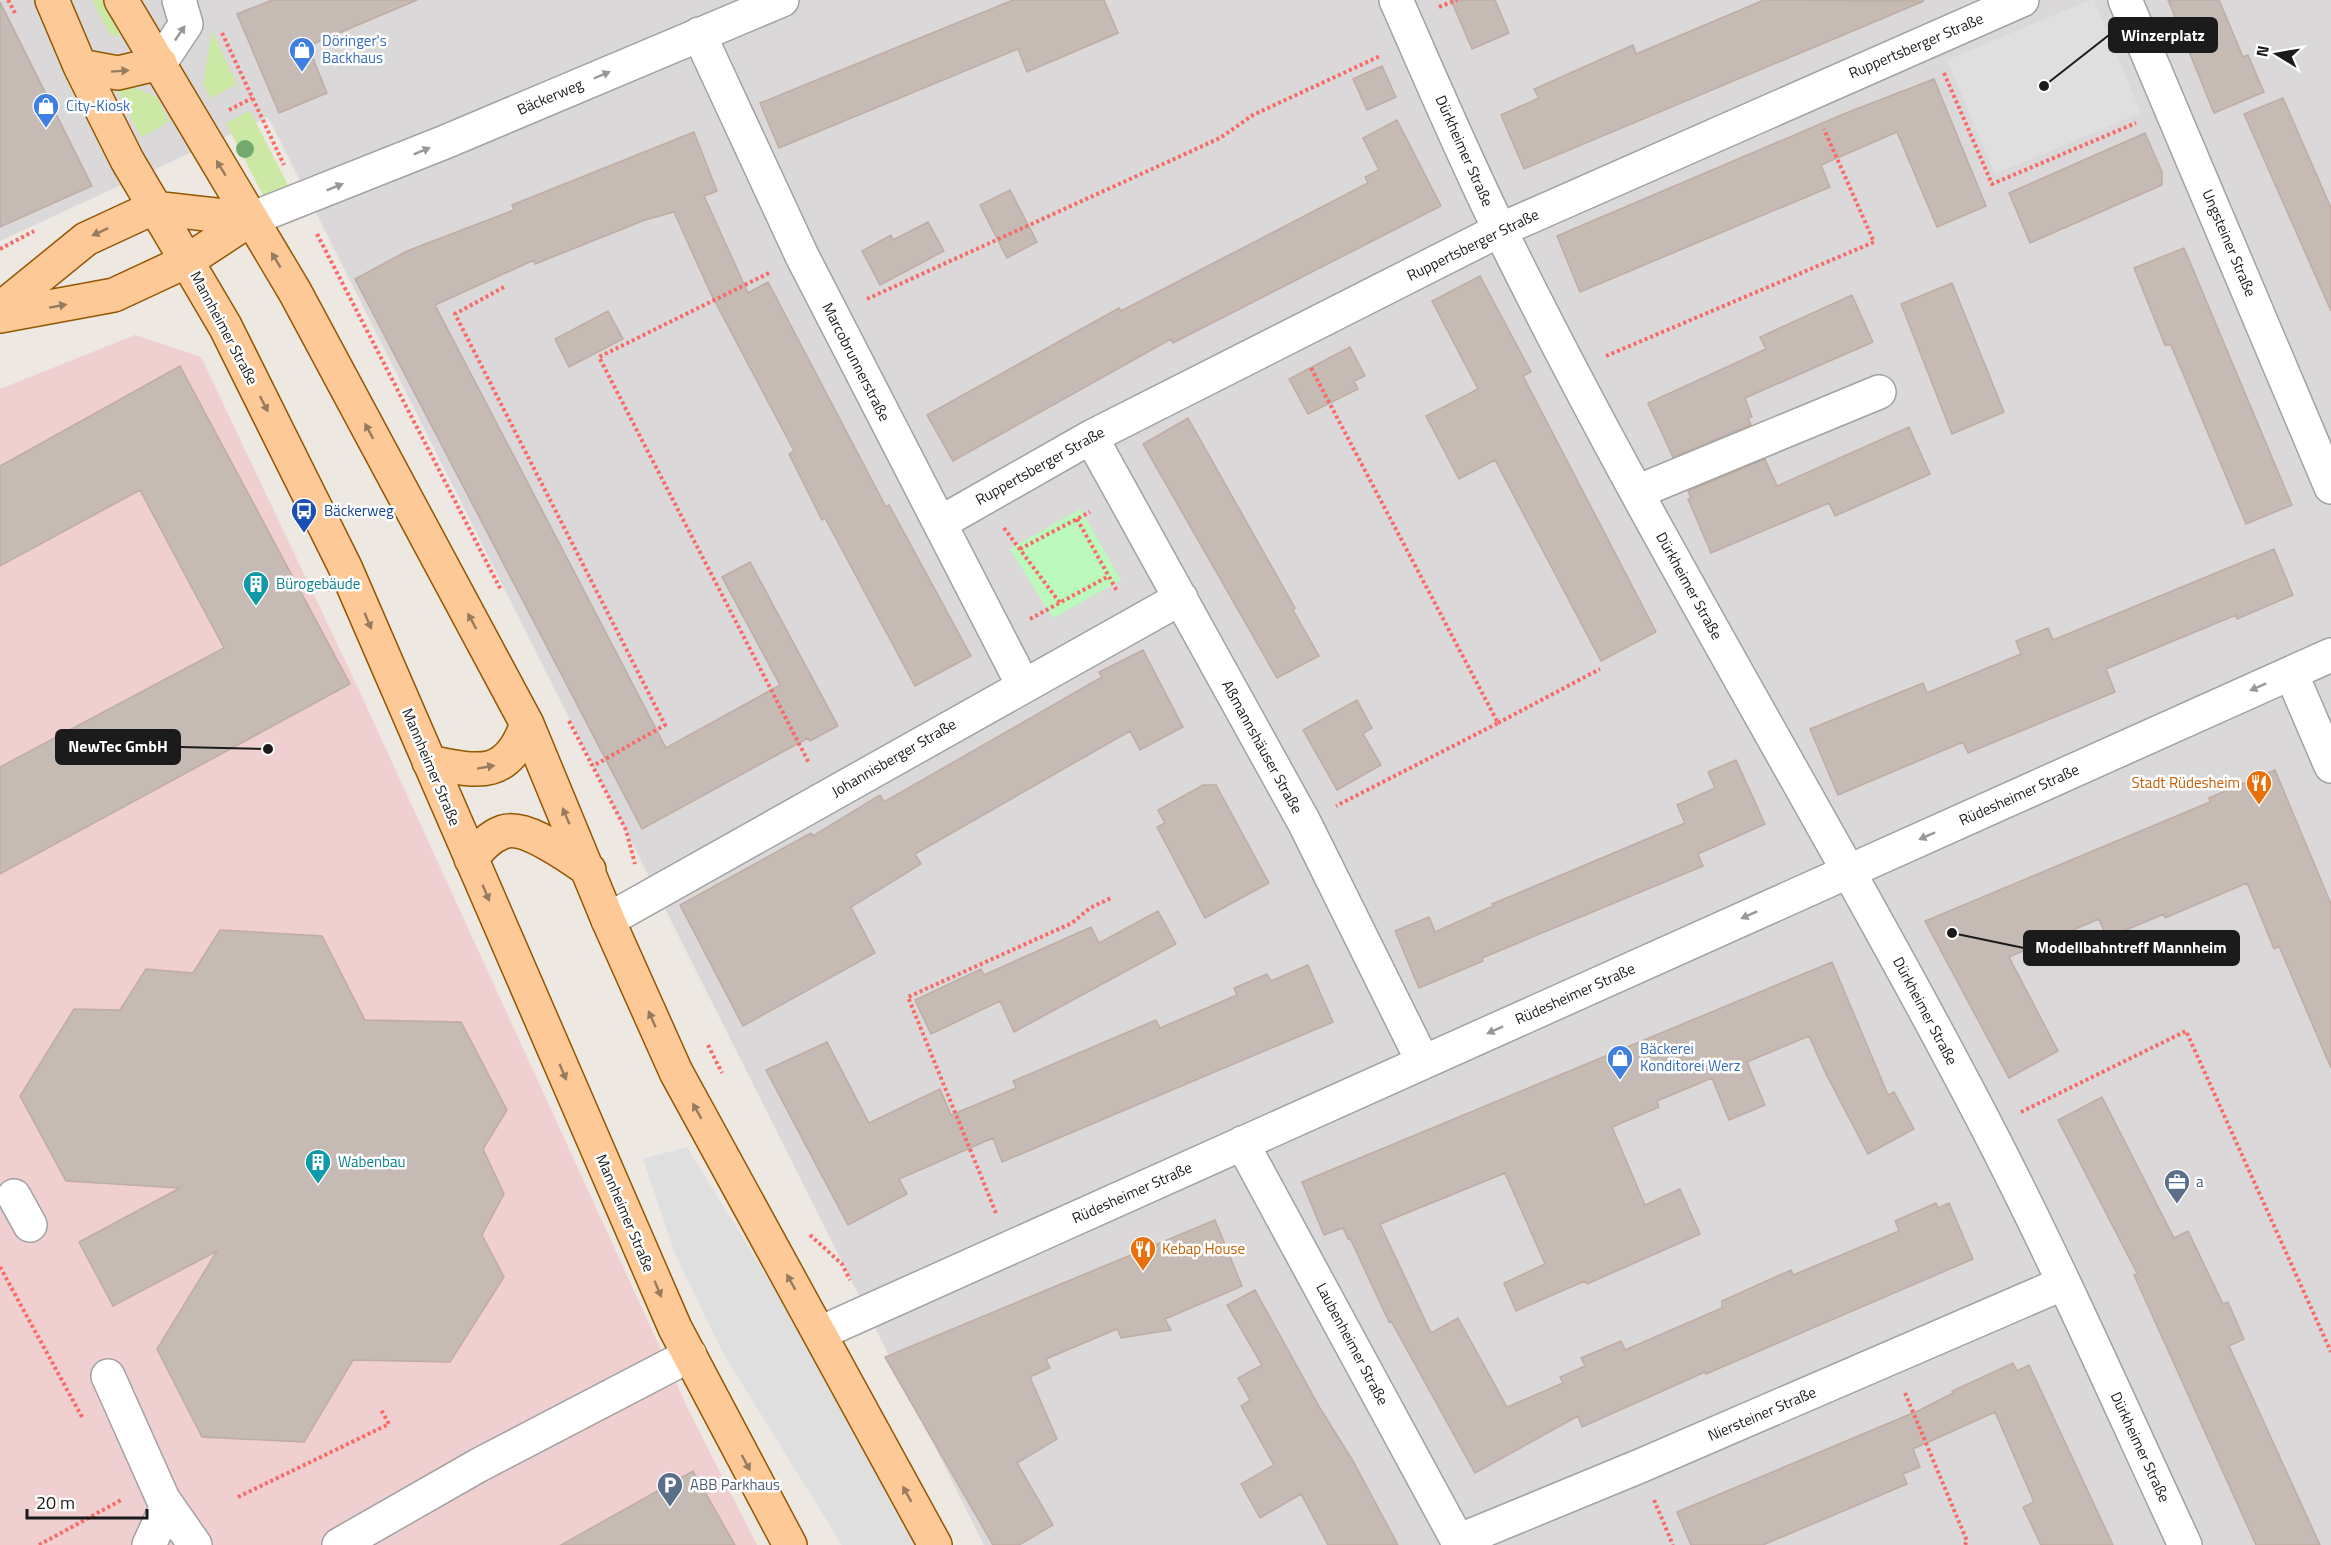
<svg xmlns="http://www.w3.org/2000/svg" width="2331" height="1545" font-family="'Titillium Web',sans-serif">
	<rect width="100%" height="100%" fill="#ede8e1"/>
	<!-- residential -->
	<path fill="#dad8d8" d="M0 0H2331V1545H984L268 117 0 241Z"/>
	<!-- commercial -->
	<path fill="#efcfd0" d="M135 335 201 357 359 690 690 1413 757 1545H0V389Z"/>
	<!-- grass -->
	<path fill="#cbe8a5" d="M92 0H102L119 30 117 37 110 34Z
		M212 31 237 84 211 98 203 84Z
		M125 84 157 97 169 122 141 137 118 93Z
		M250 111 288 185 264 197 226 123Z"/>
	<!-- park -->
	<path fill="#bcf9bc" d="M1080 509 1121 580 1053 618 1010 549Z"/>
	<!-- parking -->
	<path fill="#dfdfdf" d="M2090 0H2094L2141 113 1995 174 1947 60Z
		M687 1147 816 1357 918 1545H842L723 1353 676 1256 643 1159Z"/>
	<!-- building -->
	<path fill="#c5bab4" stroke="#bfada3" stroke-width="1.5" d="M272 0H417L308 46 327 93 279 113 237 14Z
		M1013 0H1104L1118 33 1027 72 1018 49 779 148 760 103Z
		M1451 0H1495L1509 33 1472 49Z
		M1764 0 1924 1 1524 169 1501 115 1539 98 1534 89 1633 45 1636 54Z
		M2168 0H2219L2243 57 2248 55 2264 92 2214 113Z
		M0 2 92 186 0 227Z
		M1382 66 1396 97 1367 110 1353 79Z
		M1934 79 1986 206 1937 227 1897 132 1821 165 1830 187 1580 292 1557 236 1846 113Z
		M2283 98 2331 208V311L2244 114Z
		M1397 120 1441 206 1173 343 1171 339 953 461 927 415 1119 308 1121 311 1368 183 1365 177 1379 170 1363 138Z
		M694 132 717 191 704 196 748 293 768 282 886 507 889 505 971 656 915 686 825 518 822 520 789 454 794 451 711 294 674 212 645 220 535 264 534 260 435 305 666 748 780 685 722 577 750 562 838 726 810 741 808 738 642 829 355 279 407 251 514 210 512 205Z
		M2145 133 2162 172V185L2030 243 2009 193Z
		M1010 190 1037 242 1007 258 980 205Z
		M928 222 944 251 880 285 862 251 891 235 893 240Z
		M2184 248 2292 505 2246 524 2171 345H2165L2134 268Z
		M1480 276 1531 372 1523 376 1656 632 1601 661 1495 460 1459 479 1426 416 1478 389 1432 301Z
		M1952 283 2004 412 1952 434 1901 304Z
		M1852 295 1873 342 1745 398 1752 417 1748 418 1751 425 1673 457 1648 403 1766 349 1760 337Z
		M608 311 623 339 569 367 555 339Z
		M1350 347 1365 376 1354 381 1358 389 1308 414 1289 379Z
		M180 366 350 684 0 874V767L224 648 140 490 0 566V466Z
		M1188 418 1295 608 1293 610 1319 656 1277 678 1143 444Z
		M1909 427 1930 474 1835 516 1829 503 1711 553 1688 499 1691 498 1688 491 1765 459 1777 486Z
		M2274 549 2293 595 2237 619 2236 615 2106 669 2115 692 1968 753 1963 742 1838 795 1810 729 1923 683 1927 693 2021 654 2016 641 2048 628 2053 640Z
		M1143 650 1183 727 1140 750 1130 731 915 854 921 864 851 907 875 953 743 1026 680 905 811 833 813 836 880 795 884 802 1102 677 1099 672Z
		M1357 700 1372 728 1363 734 1381 765 1337 790 1303 730Z
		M1736 760 1765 824 1698 854 1703 866 1482 958 1483 961 1419 988 1395 931 1429 917 1435 932 1493 906 1492 904 1685 823 1677 805 1715 788 1708 772Z
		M2275 770 2331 904V1068L2279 946 2274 949 2247 883 2165 918 2164 914 2107 938 2099 919 2009 957 2058 1051 2009 1078 1925 921 2210 802 2209 798Z
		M1203 785H1216L1269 883 1205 918 1157 827 1165 823 1158 810Z
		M1158 911 1176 944 1014 1032 1000 1001 931 1034 915 1000 981 969 984 975 1091 927 1099 943Z
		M220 930 322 936 365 1020 461 1022 507 1110 483 1149 504 1194 482 1235 504 1277 450 1362 353 1360 304 1442 202 1437 157 1349 217 1251 113 1306 79 1242 180 1188 66 1181 20 1096 74 1009 120 1010 146 969 193 973Z
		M1832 962 1888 1095 1894 1092 1914 1129 1868 1154 1826 1074 1809 1036 1747 1062 1765 1105 1729 1120 1712 1078 1657 1101 1659 1107 1612 1127 1645 1205 1680 1189 1700 1234 1587 1284 1585 1281 1516 1311 1504 1283 1545 1264 1505 1173 1380 1224 1431 1333 1458 1318 1507 1407 1563 1383 1560 1377 1585 1366 1581 1358 1621 1341 1625 1350 1722 1308V1301L1791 1270 1793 1275 1899 1231 1895 1221 1936 1203 1938 1208 1949 1203 1973 1259 1706 1374 1705 1372 1582 1427 1578 1416 1475 1473 1391 1321 1389 1322 1350 1238 1348 1239 1343 1228 1324 1235 1302 1182Z
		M1308 965 1333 1022 1002 1162 993 1138 899 1179 907 1194 848 1225 766 1070 827 1042 869 1123 940 1089 951 1115 1016 1088 1013 1081 1156 1020 1160 1028 1237 995 1234 988 1253 980 1267 974 1271 981Z
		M2102 1097 2174 1238 2188 1231 2223 1304 2228 1302 2244 1339 2229 1346 2320 1545H2256L2134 1275 2137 1273 2058 1120Z
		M1215 1220 1242 1286 1165 1319 1171 1330 1121 1338 1117 1329 1046 1359 1050 1368 1030 1377 1057 1439 1017 1463 1053 1525 1019 1545H993L885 1357Z
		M1255 1290 1320 1408 1353 1461 1398 1545H1328L1301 1494 1260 1518 1241 1484 1274 1465 1241 1406 1250 1400 1238 1378 1262 1365 1227 1305Z
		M2013 1363 2017 1371 2029 1365 2113 1545H2041L2023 1507 2034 1502 1995 1412 1913 1449 1920 1467 1903 1474 1907 1484 1763 1545H1691L1677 1512 1920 1410 1953 1393 1952 1391Z
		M693 1471 735 1545H561Z"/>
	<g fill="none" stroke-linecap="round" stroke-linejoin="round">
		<!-- minor casing -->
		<g stroke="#a2a2a2" stroke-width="36">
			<path id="minor" d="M1396 0C1430 77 1463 155 1500 230 1650 536 1830 825 1987 1127 2058 1264 2120 1405 2185 1545
				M2125 0 2331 487
				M699 34 802 256 1023 685
				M160 63 186 24 179 0
				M251 219 445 142 782 0
				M1091 437 1304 822 1423 1062
				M1637 492 1879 392
				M940 523 1091 437 1500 230 2022 0
				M2291 673 2331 766
				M608 920 1181 598
				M1242 1143 1460 1545
				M14 1196 30 1225
				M820 1333 2331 655
				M108 1376 163 1499 195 1545
				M1458 1541 1640 1466 2064 1283
				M149 1545 167 1506
				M339 1545 479 1465 690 1355"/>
		</g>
		<!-- major casing -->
		<g stroke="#935700" stroke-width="36">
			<path id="major" d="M52 0 80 66 127 160 225 326 345 567 675 1328 790 1545
				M121 0 295 292 527 724 608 920 676 1072 935 1545
				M80 66 118 73 160 63
				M153 208 251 219
				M0 309 86 239 153 208
				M0 316 114 295 187 261 251 219
				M429 762C479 772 507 780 527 724
				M471 859C480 848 489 837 503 832 526 824 570 858 589 870"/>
		</g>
		<!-- path -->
		<path stroke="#fa6965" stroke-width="4" stroke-dasharray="3 3" stroke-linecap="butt" d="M8 0 15 13
			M1439 7 1457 0
			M222 33 284 165
			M1944 73 1992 184 2136 123
			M229 110 252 98
			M317 234 501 590
			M0 249 34 231
			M769 273 599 357 809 763
			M504 287 455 314 665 725 593 766
			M867 299 1220 138 1253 115 1380 56
			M1606 356 1874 242 1824 129
			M1311 368 1498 723 1336 806
			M1077 519 1117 591
			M1004 528 1060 603
			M1020 549 1090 512
			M1030 619 1109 576
			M569 721 626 830 635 864
			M1498 723 1600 669
			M708 1045 722 1073
			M2021 1112 2186 1031 2331 1352
			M996 1213 908 997 1072 923 1090 908 1111 898
			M810 1235 842 1264 850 1280
			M0 1267 82 1417
			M1905 1393 1967 1541 1965 1545
			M238 1497 389 1424 380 1408
			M1654 1500 1673 1545
			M39 1545 123 1499"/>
		<!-- minor -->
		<use href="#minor" stroke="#fff" stroke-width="33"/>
		<!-- major -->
		<use href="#major" stroke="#fcc997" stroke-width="33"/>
	</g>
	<!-- trees -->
	<circle fill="#71aa6c" cx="245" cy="149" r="9"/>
	<!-- one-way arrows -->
	<defs><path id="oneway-solid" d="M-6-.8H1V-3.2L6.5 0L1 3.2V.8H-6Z" transform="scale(1.5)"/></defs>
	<g fill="#989898">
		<use href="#oneway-solid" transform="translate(180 33) rotate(-56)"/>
		<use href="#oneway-solid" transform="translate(602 75) rotate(-23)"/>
		<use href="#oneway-solid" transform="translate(422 151) rotate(-22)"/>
		<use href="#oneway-solid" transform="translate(335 187) rotate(-22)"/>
		<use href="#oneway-solid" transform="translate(2258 687) rotate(156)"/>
		<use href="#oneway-solid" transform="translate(1927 836) rotate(156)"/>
		<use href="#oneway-solid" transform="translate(1749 915) rotate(156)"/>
		<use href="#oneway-solid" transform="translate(1495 1030) rotate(156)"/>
	</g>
	<g fill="#977b5f">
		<use href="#oneway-solid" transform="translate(120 71) rotate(-4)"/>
		<use href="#oneway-solid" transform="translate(221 168) rotate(-121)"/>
		<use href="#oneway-solid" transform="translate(100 232) rotate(155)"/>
		<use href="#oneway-solid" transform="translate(276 260) rotate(-121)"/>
		<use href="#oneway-solid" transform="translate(58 306) rotate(-10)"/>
		<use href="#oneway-solid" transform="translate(264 404) rotate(63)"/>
		<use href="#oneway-solid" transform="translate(369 431) rotate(-118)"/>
		<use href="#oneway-solid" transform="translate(368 621) rotate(67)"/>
		<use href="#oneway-solid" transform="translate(472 621) rotate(-118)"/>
		<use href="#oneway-solid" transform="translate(486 767) rotate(-10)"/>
		<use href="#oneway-solid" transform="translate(566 816) rotate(-113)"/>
		<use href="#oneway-solid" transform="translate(486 893) rotate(67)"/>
		<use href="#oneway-solid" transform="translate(652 1019) rotate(-114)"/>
		<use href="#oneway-solid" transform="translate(563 1072) rotate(67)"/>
		<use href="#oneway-solid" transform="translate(697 1111) rotate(-119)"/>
		<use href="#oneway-solid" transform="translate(791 1282) rotate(-119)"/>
		<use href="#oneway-solid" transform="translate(658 1289) rotate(67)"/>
		<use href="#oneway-solid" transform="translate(746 1463) rotate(62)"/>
		<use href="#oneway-solid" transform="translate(907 1494) rotate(-119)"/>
	</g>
	<!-- icons -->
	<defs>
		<g id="shop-pin" transform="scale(1.35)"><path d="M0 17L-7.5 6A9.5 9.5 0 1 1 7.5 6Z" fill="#3f7fe0" stroke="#fff"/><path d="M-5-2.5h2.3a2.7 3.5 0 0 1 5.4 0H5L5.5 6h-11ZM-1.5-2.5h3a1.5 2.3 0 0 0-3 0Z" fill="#fff"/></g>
		<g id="bus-pin" transform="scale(1.35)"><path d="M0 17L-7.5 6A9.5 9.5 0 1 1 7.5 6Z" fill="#1a4fb4" stroke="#fff"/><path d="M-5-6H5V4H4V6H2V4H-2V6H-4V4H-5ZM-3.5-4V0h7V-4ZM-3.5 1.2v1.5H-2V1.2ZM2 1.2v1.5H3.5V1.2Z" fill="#fff"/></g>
		<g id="building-pin" transform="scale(1.35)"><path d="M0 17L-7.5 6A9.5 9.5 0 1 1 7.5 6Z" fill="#0f9aa8" stroke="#fff"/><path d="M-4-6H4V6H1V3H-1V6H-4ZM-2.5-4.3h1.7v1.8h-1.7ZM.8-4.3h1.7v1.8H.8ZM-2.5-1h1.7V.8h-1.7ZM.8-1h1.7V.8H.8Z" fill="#fff"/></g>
		<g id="restaurant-pin" transform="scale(1.35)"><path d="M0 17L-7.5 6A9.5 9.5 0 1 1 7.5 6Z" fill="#e8710a" stroke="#fff"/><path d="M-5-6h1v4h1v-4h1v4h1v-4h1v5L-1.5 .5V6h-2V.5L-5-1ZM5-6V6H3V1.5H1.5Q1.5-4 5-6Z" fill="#fff"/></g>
		<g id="office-pin" transform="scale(1.35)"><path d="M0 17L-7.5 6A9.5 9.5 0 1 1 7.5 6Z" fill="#5c6f8a" stroke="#fff"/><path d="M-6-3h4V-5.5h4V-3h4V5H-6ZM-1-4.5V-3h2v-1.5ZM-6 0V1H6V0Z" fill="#fff"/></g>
		<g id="parking-pin" transform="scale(1.35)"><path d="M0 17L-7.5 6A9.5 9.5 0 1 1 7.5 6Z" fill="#5c6f8a" stroke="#fff"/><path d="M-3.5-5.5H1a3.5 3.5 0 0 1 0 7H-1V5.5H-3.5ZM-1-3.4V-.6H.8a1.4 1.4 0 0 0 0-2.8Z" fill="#fff"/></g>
	</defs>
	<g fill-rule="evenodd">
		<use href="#shop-pin" x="302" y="50"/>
		<use href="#shop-pin" x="46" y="106"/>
		<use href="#bus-pin" x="304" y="511"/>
		<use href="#building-pin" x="256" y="584"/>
		<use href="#restaurant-pin" x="2259" y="783"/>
		<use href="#shop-pin" x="1620" y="1058"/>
		<use href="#building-pin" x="318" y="1162"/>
		<use href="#office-pin" x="2177" y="1182"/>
		<use href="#restaurant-pin" x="1143" y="1249"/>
		<use href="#parking-pin" x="670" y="1485"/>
	</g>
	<g text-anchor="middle" stroke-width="5" stroke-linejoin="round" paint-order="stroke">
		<!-- shop labels -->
		<g font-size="15" fill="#366cbe" stroke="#fff" text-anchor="start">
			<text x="322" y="46">Döringer's<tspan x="322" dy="17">Backhaus</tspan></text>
			<text x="66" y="111">City-Kiosk</text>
			<text x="1640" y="1054">Bäckerei<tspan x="1640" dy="17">Konditorei Werz</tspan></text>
		</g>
		<!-- street labels -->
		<g font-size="15" fill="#1b1b1b" stroke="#fff">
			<text transform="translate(1916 46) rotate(-23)" y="5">Ruppertsberger Straße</text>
			<text transform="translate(550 97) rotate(-23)" y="5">Bäckerweg</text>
			<text transform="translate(1464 151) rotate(66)" y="5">Dürkheimer Straße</text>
			<text transform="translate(2229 243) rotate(67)" y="5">Ungsteiner Straße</text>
			<text transform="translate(1473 245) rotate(-26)" y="5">Ruppertsberger Straße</text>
			<text transform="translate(224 328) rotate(62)" y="5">Mannheimer Straße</text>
			<text transform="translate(856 362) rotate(63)" y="5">Marcobrunnerstraße</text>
			<text transform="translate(1040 466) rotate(-29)" y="5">Ruppertsberger Straße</text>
			<text transform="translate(1689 586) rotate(61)" y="5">Dürkheimer Straße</text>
			<text transform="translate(1262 747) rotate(61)" y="5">Aßmannshäuser Straße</text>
			<text transform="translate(894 758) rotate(-30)" y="5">Johannisberger Straße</text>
			<text transform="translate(431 767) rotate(67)" y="5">Mannheimer Straße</text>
			<text transform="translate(2019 795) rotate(-24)" y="5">Rüdesheimer Straße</text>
			<text transform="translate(1575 994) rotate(-24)" y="5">Rüdesheimer Straße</text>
			<text transform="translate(1925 1011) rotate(62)" y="5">Dürkheimer Straße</text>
			<text transform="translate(1132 1193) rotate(-24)" y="5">Rüdesheimer Straße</text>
			<text transform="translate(625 1213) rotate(67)" y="5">Mannheimer Straße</text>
			<text transform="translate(1352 1344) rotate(62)" y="5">Laubenheimer Straße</text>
			<text transform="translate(1762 1414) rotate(-23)" y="5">Niersteiner Straße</text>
			<text transform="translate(2140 1447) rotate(65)" y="5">Dürkheimer Straße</text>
		</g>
		<!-- transit labels -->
		<g font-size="15" fill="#164399" stroke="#fff" text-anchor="start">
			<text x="324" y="516">Bäckerweg</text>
		</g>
		<!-- culture labels -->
		<g font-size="15" fill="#0d838f" stroke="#fff" text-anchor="start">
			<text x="276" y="589">Bürogebäude</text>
			<text x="338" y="1167">Wabenbau</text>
		</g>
		<!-- food labels -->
		<g font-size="15" fill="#c56008" stroke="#fff" text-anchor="end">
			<text x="2240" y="788">Stadt Rüdesheim</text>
			<text x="1162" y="1254" text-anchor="start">Kebap House</text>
		</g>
		<!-- service labels -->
		<g font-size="15" fill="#4e5e75" stroke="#fff" text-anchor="start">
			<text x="2196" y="1187">a</text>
			<text x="690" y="1490">ABB Parkhaus</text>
		</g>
	</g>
	<!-- callouts -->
	<path fill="none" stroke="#1b1b1b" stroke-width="2" d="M2044 86L2109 35M268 749L180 747M1952 933L2024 948"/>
	<g fill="#1b1b1b" stroke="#fff" stroke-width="2">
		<circle cx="2044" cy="86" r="6"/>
		<circle cx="268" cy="749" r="6"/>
		<circle cx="1952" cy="933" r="6"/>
	</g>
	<g fill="#1b1b1b" stroke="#1b1b1b" stroke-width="2">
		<rect x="2109" y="18" width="108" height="34" rx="6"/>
		<rect x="56" y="730" width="124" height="34" rx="6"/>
		<rect x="2024" y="931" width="215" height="34" rx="6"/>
	</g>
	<g font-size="16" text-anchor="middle" font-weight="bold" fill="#fff">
		<text x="2163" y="41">Winzerplatz</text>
		<text x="118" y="752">NewTec GmbH</text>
		<text x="2131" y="953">Modellbahntreff Mannheim</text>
	</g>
	<!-- north arrow -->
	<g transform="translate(2277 54) rotate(281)" stroke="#ffffff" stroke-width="4.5" paint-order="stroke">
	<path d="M0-4.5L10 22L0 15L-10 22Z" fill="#1b1b1b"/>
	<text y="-9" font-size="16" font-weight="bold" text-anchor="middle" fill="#1b1b1b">N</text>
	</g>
	<!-- scale -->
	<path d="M27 1509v9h120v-9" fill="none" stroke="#1b1b1b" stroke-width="3"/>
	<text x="36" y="1509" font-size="18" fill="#1b1b1b" stroke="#ffffff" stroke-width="4.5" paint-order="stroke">20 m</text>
</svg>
